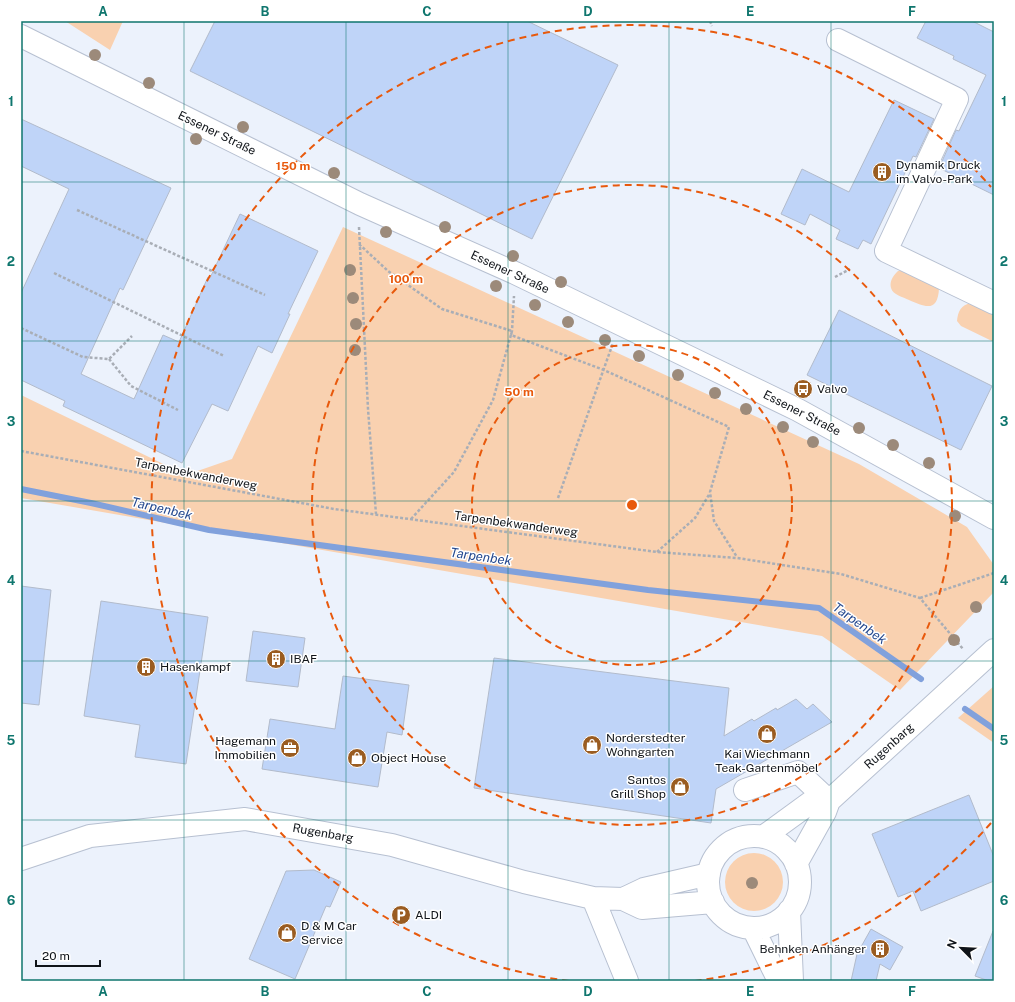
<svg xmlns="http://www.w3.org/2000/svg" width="1015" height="1002" font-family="'Public Sans',sans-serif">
	<rect width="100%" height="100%" fill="#ecf2fc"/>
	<!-- green -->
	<path fill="#f9d1b0" d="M65 21H123L110 50Z
		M343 227 859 464 967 527 994 565V592L900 690 822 636 21 498V395L186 475 232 459Z
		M904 270 939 288C938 313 925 307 909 300 903 297 893 295 891 288 889 281 894 275 898 271Z
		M971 303 994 314V342L961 326 957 321C958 311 961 305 971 303Z
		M994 686V743L958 718Z
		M725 882a29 29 0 1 1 58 0a29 29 0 1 1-58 0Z"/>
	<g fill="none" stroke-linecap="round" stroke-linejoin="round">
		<!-- stream -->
		<path stroke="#81a1dc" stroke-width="6" d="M21 489 91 503 209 530 648 590 819 608 921 679
			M965 709 994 729"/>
	</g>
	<!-- building -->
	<path fill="#bfd4f8" stroke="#b2bbcb" d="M215 21H527L618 65 532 239 190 71Z
		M926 21H972L994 32V195L939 168 956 130 959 131 986 75 953 59 954 56 917 38Z
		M894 100 934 119 916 157 913 156 871 244 863 240 858 249 836 239 840 230 810 214 805 225 781 214 802 169 849 192Z
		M21 119 171 188 123 290 120 288 81 374 134 399 163 335 179 342 208 277 210 278 240 214 318 251 288 314H290L272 353 258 346 228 411 212 404 182 463 63 406 65 401 21 380V293L69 189 21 166Z
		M839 310 992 386 961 450 807 375Z
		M21 586 51 590 39 705 21 703Z
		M101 601 208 617 186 764 135 757 140 725 84 716Z
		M253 631 305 638 298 687 246 681Z
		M494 658 729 688 724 736 752 719 754 721 776 708 777 710 796 699 807 709 813 704 832 722 716 789 711 823 474 788Z
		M343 676 409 685 402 735 387 732 378 787 262 769 270 719 335 729Z
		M969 795 994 857V881L921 911 913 891 898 897 872 834Z
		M314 870 341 882 330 907 326 906 295 979 249 959 286 871Z
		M871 929 903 947 890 970 880 964 876 981H851L857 954Z
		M993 931 994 981H989L975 976Z"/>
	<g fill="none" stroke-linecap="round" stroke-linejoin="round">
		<!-- minor casing -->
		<g stroke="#b7c0d1" stroke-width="24">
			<path id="minor" d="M21 36 360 204 515 273 798 410 994 518
				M838 40 957 99 886 251 994 303
				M745 790 798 772 829 801
				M708 882a46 46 0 1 1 92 0a46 46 0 1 1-92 0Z
				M763 837 814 800 829 801
				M21 859 90 836 245 819 392 845 524 882 593 898 623 899 644 889 709 874
				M796 864 825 812 829 801 994 650
				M593 898 627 981
				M623 899 642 908 713 902
				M789 911 792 981
				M753 928 779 981"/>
		</g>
		<!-- path -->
		<path stroke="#a9aeb6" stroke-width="2.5" stroke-dasharray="3 2" stroke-linecap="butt" d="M710 21 712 26
			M77 210 265 295
			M359 227 368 409 376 514
			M359 244 388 271 442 309 512 331 511 335 604 370 729 427 710 492 714 521 737 557
			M54 273 224 356
			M835 277 850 269
			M21 328 83 357 109 359 132 336
			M109 359 131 386 178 410
			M21 451 334 509 657 552 737 558 841 574 920 598 963 649
			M558 498 613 343
			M411 519 454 472 493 400 512 331 514 296
			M657 552 695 518 710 493
			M920 598 994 573"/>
		<!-- minor -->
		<use href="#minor" stroke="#fff" stroke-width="22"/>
	</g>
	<!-- trees -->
	<g fill="#9c8a7a">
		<circle cx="95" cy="55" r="6"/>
		<circle cx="149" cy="83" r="6"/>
		<circle cx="243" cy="127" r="6"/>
		<circle cx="196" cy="139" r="6"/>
		<circle cx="334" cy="173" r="6"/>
		<circle cx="445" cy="227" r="6"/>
		<circle cx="386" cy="232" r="6"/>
		<circle cx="513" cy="256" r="6"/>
		<circle cx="350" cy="270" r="6"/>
		<circle cx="561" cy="282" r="6"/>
		<circle cx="496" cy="286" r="6"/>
		<circle cx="353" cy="298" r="6"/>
		<circle cx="535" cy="305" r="6"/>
		<circle cx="568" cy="322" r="6"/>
		<circle cx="356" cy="324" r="6"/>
		<circle cx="605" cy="340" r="6"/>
		<circle cx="355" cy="350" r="6"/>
		<circle cx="639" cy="356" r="6"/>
		<circle cx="678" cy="375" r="6"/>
		<circle cx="715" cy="393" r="6"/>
		<circle cx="746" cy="409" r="6"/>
		<circle cx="783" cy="427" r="6"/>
		<circle cx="859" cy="428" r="6"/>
		<circle cx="813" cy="442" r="6"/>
		<circle cx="893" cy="445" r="6"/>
		<circle cx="929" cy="463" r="6"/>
		<circle cx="955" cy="516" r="6"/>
		<circle cx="976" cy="607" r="6"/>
		<circle cx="954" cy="640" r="6"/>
		<circle cx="752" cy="883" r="6"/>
	</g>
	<!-- grid -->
	<path fill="none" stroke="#0f766e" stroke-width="1" stroke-opacity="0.55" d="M184 21V981M346 21V981M508 21V981M669 21V981M831 21V981M21 182H994M21 341H994M21 501H994M21 661H994M21 820H994"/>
	<!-- distance rings -->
	<g fill="none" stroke="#e8590c" stroke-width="2" stroke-dasharray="7 5">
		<circle cx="632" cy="505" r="160"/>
		<circle cx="632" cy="505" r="320"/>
		<path d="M991 823A480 480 0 0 1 695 981M569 981A480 480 0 1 1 991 187"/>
	</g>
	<!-- icons -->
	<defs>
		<g id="building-disc" transform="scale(1)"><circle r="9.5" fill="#9a5c21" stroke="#fff"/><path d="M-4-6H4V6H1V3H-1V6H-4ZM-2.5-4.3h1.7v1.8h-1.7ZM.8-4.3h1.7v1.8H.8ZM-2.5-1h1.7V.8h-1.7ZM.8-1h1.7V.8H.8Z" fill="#fff"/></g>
		<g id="bus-disc" transform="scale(1)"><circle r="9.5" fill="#9a5c21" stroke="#fff"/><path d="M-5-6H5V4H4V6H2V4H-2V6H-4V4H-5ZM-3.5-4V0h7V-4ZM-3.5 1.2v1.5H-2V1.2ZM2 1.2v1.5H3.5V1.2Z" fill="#fff"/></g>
		<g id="shop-disc" transform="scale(1)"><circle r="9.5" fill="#9a5c21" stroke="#fff"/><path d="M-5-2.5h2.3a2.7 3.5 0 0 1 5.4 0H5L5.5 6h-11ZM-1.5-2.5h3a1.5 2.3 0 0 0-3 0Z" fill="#fff"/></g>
		<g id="office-disc" transform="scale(1)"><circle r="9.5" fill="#9a5c21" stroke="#fff"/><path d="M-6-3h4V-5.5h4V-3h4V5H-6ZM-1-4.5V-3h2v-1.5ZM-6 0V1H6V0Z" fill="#fff"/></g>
		<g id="parking-disc" transform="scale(1)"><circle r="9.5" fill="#9a5c21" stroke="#fff"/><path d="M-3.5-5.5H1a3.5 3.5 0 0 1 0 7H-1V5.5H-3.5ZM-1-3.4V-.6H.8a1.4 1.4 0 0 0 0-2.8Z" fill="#fff"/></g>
	</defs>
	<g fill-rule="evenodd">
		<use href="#building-disc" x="882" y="172"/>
		<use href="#bus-disc" x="803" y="389"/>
		<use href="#building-disc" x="276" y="659"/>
		<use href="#building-disc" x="146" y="667"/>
		<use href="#shop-disc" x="767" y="734"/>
		<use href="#shop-disc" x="592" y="745"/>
		<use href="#office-disc" x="290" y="748"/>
		<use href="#shop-disc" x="357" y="758"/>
		<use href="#shop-disc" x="680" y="787"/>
		<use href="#parking-disc" x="401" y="915"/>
		<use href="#shop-disc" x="287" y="933"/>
		<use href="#building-disc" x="880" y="949"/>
	</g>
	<g text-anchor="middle" stroke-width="3" stroke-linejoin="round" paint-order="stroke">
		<!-- street labels -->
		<g font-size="12" fill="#101419" stroke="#fff">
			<text transform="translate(217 133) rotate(26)" y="4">Essener Straße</text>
			<text transform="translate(510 272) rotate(25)" y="4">Essener Straße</text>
			<text transform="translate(802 413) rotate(27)" y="4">Essener Straße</text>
			<text transform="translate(196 474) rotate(11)" y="4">Tarpenbekwanderweg</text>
			<text transform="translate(516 524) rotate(8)" y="4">Tarpenbekwanderweg</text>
			<text transform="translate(889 746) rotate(-42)" y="4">Rugenbarg</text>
			<text transform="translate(323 833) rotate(10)" y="4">Rugenbarg</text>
		</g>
		<!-- poi labels -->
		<g font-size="12" fill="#101419" stroke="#fff" text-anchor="start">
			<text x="896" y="169">Dynamik Druck<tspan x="896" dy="14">im Valvo-Park</tspan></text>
			<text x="817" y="393">Valvo</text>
			<text x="290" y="663">IBAF</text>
			<text x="160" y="671">Hasenkampf</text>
			<text x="606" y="742">Norderstedter<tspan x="606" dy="14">Wohngarten</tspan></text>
			<text x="276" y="745" text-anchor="end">Hagemann<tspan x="276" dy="14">Immobilien</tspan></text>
			<text x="767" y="758" text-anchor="middle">Kai Wiechmann<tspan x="767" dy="14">Teak-Gartenmöbel</tspan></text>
			<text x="371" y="762">Object House</text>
			<text x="666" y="784" text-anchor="end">Santos<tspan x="666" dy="14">Grill Shop</tspan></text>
			<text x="415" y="919">ALDI</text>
			<text x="301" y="930">D &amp; M Car<tspan x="301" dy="14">Service</tspan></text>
			<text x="866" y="953" text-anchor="end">Behnken Anhänger</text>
		</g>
		<!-- water labels -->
		<g font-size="13" font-style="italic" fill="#25498f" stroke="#fff">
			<text transform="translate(162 508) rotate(13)" y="5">Tarpenbek</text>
			<text transform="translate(481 556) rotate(8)" y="5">Tarpenbek</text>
			<text transform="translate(860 623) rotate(35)" y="5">Tarpenbek</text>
		</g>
	</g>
	<circle cx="632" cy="505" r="6" fill="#e8590c" stroke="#fff" stroke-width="2"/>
	<g font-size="12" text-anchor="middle" font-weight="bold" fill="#e8590c" stroke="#fff" stroke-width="3" stroke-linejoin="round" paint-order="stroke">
		<text x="293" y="170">150 m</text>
		<text x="406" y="283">100 m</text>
		<text x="519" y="396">50 m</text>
	</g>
	<!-- border -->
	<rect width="1015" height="1002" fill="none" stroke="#ffffff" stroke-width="44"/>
	<!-- north arrow -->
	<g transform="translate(961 948) rotate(294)" stroke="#ffffff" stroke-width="3" paint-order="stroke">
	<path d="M0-3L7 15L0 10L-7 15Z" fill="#101419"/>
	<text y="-6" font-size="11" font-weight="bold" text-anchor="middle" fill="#101419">N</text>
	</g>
	<!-- scale -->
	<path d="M36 960v6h64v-6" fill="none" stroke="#101419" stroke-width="2"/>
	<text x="42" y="960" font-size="12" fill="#101419" stroke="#ffffff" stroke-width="3" paint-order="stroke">20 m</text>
	<rect x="22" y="22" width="971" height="958" fill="none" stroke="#0f766e" stroke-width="1.5"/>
	<g font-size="13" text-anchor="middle" font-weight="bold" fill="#0f766e">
		<text x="103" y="16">A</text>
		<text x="265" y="16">B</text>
		<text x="427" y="16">C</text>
		<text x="588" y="16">D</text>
		<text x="750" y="16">E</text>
		<text x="912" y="16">F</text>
		<text x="11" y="106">1</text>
		<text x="1004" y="106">1</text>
		<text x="11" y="266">2</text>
		<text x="1004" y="266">2</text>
		<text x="11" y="426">3</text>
		<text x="1004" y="426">3</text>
		<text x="11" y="585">4</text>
		<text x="1004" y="585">4</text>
		<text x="11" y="745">5</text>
		<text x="1004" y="745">5</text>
		<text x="11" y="905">6</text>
		<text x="1004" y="905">6</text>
		<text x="103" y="996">A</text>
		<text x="265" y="996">B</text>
		<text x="427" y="996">C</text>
		<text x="588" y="996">D</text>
		<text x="750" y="996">E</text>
		<text x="912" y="996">F</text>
	</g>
</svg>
